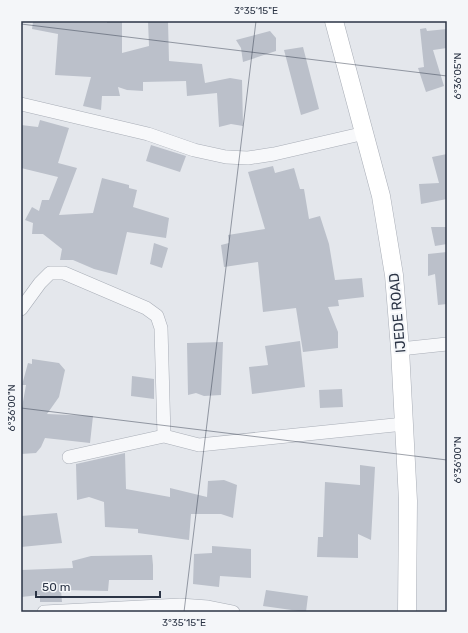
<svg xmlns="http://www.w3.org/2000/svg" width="468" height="633" font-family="Rubik,sans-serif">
	<rect width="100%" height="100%" fill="#e4e7ec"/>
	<!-- building -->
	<path fill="#bbc0ca" d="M107 21H122V53L149 46 148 21H168L169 61 202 64 205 83 230 78 242 80 243 126 231 124 219 127 217 93 187 96 186 81 143 82V91L127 90 118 87 120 96H102L101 110 83 106 91 77 55 75 58 34 32 29 33 22 107 23Z
		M426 28 427 31 447 29V48L433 50 444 86 426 92 418 68 424 67 420 29Z
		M270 31 276 38V51L243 62 241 48 236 40Z
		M303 47 319 109 301 115 284 50Z
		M40 120 69 128 58 163 77 168 59 215 93 213 102 178 129 185V188L137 190 133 207 169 218 166 238 127 232 117 275 94 269 73 260H60L62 249 43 234H32L33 223 25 220 32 207 39 211 42 200H49L58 177 21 168V125L38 127Z
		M151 145 186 156 180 172 146 161Z
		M447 154V199L421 204 419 184 439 183 432 157Z
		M273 166 275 173 294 168 300 189H304L309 219 320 216 329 244 335 280 362 278 364 297 338 300 339 306 328 307 338 332V348L303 352 296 308 263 312 258 262 224 267 221 245 229 243 228 235 265 229 248 172Z
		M431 227H447V244L435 246Z
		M154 243 168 248 162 268 150 264Z
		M447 252V304L438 305 435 274 428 276V254Z
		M300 341 305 387 252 394 249 367 268 365 265 346Z
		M223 342 221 395 204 396 196 393 188 395 187 343Z
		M32 359 59 363 65 370 59 397 47 414 93 416 90 443 45 438 41 447 36 453 21 454V413L26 385H22L28 363 32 364Z
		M132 376 154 379V399L131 396Z
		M342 389 343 407 320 408 319 390Z
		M125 453 126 489 170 497V488L207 497 208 481 224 480 237 485 233 518 221 514H191L189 540 138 533V529L105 527 104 502 89 497 77 500 76 464Z
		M360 465 375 467 371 540 358 534V558L317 557 318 537H323L325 482 360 485Z
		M57 513 62 543 21 547V516Z
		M212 546 251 549V578L220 576 219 587 193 584 194 554 212 553Z
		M152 555 153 565V580H109L108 591 61 590 62 602H40V595L21 597V570L73 568 72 561 91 556Z
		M266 590 308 596 306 612 263 606Z"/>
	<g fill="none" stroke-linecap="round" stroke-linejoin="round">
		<!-- minor casing -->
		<g stroke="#a9aeb7" stroke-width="14">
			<path id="minor" d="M21 104 148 134 194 150 226 157 248 158 274 154 365 133
				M21 309 40 283 50 273H64L146 308 157 316 161 328 164 436
				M400 349 447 344
				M69 457 164 436 199 445 404 424
				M44 612 180 605 208 607 233 612"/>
		</g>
		<!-- secondary casing -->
		<g stroke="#a9aeb7" stroke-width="19">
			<path id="secondary" d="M334 21 381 196 394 275 400 349 408 501 407 612"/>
		</g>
		<!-- minor -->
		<use href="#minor" stroke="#f7f8fa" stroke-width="13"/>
		<!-- secondary -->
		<use href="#secondary" stroke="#fff" stroke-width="18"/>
	</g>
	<!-- ticks -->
	<path fill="none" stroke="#2b3445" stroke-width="1" stroke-opacity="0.45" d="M21 24 447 76M21 408 447 460M184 612 256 21"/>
	<g text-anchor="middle" stroke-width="4" stroke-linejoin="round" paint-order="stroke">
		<!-- street labels -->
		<g font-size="14" fill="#2b3445" stroke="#f4f6f9">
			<text transform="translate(397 313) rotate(-95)" y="5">IJEDE ROAD</text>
		</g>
	</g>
	<!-- border -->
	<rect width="468" height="633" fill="none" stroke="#f4f6f9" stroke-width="44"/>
	<!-- scale -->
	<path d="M36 591v6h124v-6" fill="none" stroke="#2b3445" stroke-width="2"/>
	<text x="42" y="591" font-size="12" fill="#2b3445" stroke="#f4f6f9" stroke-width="3" paint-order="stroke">50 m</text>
	<rect x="22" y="22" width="424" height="589" fill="none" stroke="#2b3445" stroke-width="1.5"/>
	<g font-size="10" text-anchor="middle" fill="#2b3445">
		<text x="256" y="14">3°35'15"E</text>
		<text transform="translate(457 76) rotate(-90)" y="4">6°36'05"N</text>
		<text transform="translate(11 408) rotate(-90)" y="4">6°36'00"N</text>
		<text transform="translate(457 460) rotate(-90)" y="4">6°36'00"N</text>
		<text x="184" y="626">3°35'15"E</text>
	</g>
</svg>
